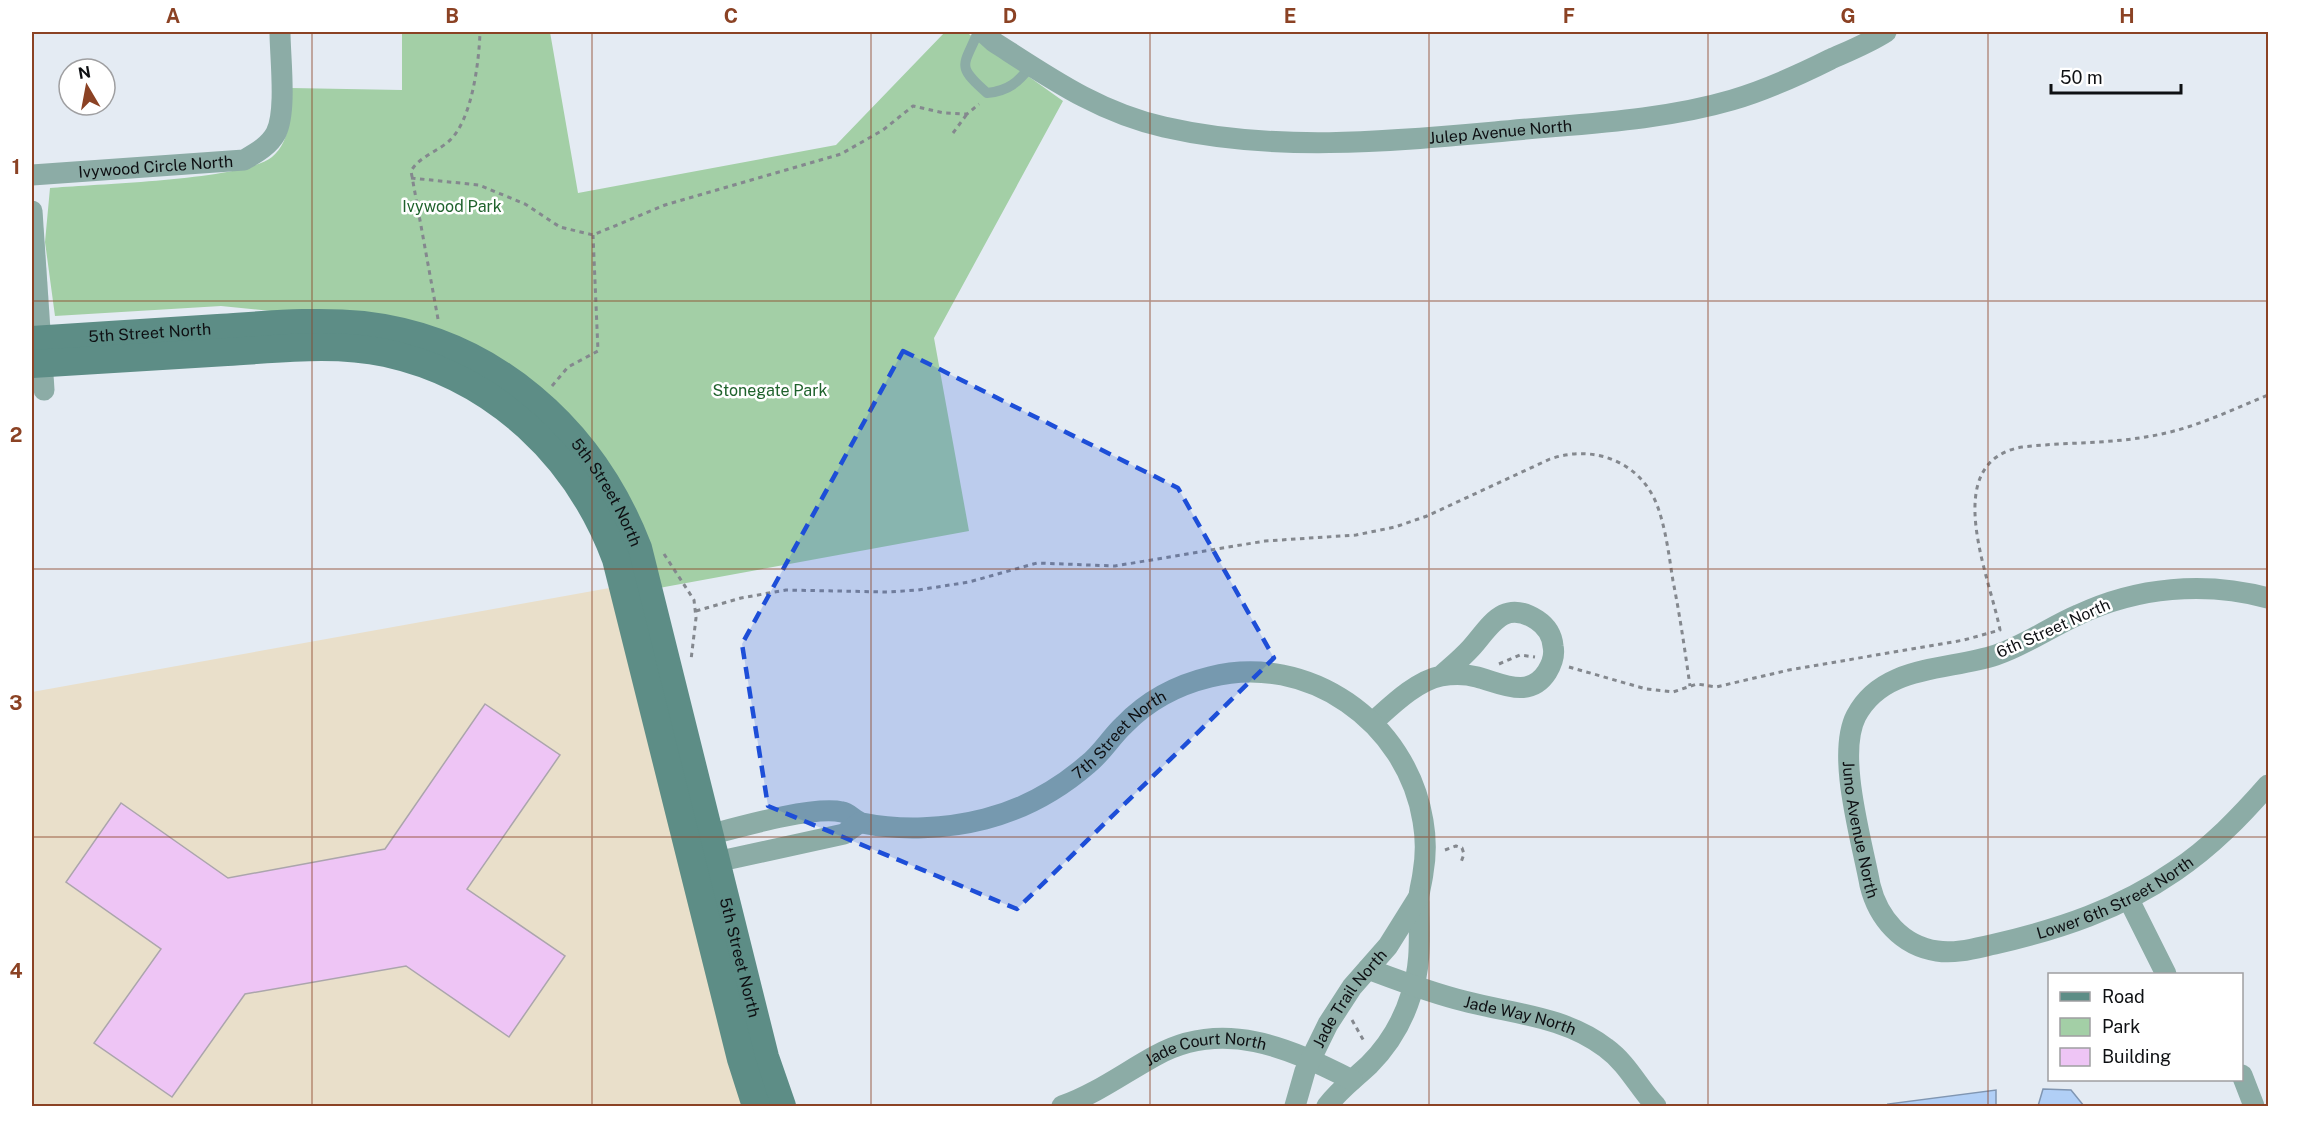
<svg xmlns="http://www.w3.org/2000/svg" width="2300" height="1138" font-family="'Public Sans',sans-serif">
	<rect width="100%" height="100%" fill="#e4ebf3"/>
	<!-- commercial -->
	<path fill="#e9dfca" d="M615 587 746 1106H32V692Z"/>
	<!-- green -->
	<path fill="#a3cfa6" d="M402 32H550L578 193 836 145 945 32H966L1063 101 934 338 969 531 659 588 630 504 411 325 221 306 55 316 45 242 50 188C92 184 245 180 272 157 292 140 290 112 291 88L402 90Z"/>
	<!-- water -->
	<path fill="#b1cff6" stroke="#8096b2" stroke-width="1.5" d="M2043 1089 2071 1090 2084 1106H2038Z
		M1996 1090V1106H1889L1888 1104Z"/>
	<!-- building -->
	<path fill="#eec5f5" stroke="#aba5ac" stroke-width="1.5" d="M485 704 560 755 467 889 565 956 509 1037 406 966 245 994 172 1097 94 1043 161 949 66 882 121 803 228 878 385 849Z"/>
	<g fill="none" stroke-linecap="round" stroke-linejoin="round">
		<!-- path -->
		<path stroke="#84888e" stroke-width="3" stroke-dasharray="4.5 4.5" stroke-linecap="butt" d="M953 133 967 114
			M411 178 479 185 525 204 560 227 593 235 665 205 841 154 883 130 913 106 944 113 967 114 979 104
			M438 319 411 171C419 157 436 152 448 142 472 122 479 62 480 32
			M552 386 568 367 598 351 593 235
			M664 554 694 600 696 618 691 660
			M696 611 741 598 786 590 888 592 918 590 969 582 1037 563 1115 566 1265 541 1356 535 1395 527 1427 516 1550 459C1593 444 1640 461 1657 505 1666 529 1669 556 1673 581 1680 616 1685 651 1690 686
			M1499 664 1520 655 1535 657
			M1569 667 1646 689 1673 692 1697 684 1716 687 1789 670 1964 640 2000 630C1990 577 1938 462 2022 447 2065 442 2109 444 2151 436 2193 429 2229 411 2268 395
			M1445 850 1456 846 1462 848 1464 854 1460 865
			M1352 1020 1365 1043"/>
		<!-- lane -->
		<path stroke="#8caca6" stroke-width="10" d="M978 32C964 66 955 65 987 93 1009 91 1018 82 1031 66"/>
		<!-- street -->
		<g stroke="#8caca6" stroke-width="21">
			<path id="s1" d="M983 32 994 42C1050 78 1098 112 1164 127 1273 152 1385 142 1495 132 1572 124 1657 122 1732 100 1766 90 1799 75 1831 59 1849 51 1869 43 1886 32"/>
			<path id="s2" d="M32 175 244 160C256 153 269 146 276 133 287 111 280 57 280 32"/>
			<path d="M32 211 44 390"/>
			<path id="s3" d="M2268 598C2205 581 2137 587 2078 615 2050 627 2026 645 1996 655 1948 671 1883 664 1856 716 1836 755 1862 841 1870 885 1878 918 1902 946 1937 951 1956 954 1976 948 1995 944 2060 929 2120 909 2175 871 2211 847 2240 817 2268 785"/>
			<path d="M1373 722C1391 706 1416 681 1441 676 1452 674 1466 674 1477 677 1501 683 1529 700 1547 672 1552 664 1555 655 1553 646 1552 635 1546 626 1537 620 1503 598 1490 627 1471 648 1462 658 1451 667 1441 676"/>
			<path id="s4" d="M697 838C729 830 812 805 842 812 849 813 855 821 862 823 901 831 946 829 985 819 1024 809 1058 790 1088 764 1102 753 1111 737 1124 725 1147 701 1177 685 1210 677 1308 652 1407 722 1423 821 1426 838 1426 856 1423 873 1422 883 1418 893 1419 902 1419 935 1422 964 1411 995 1403 1021 1388 1046 1369 1065 1354 1079 1339 1090 1327 1106"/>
			<path d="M702 865 844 834 859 823"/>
			<path d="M2129 900 2166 974"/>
			<path id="s5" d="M1368 969C1400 981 1431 993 1464 1001 1513 1014 1564 1016 1606 1048 1628 1064 1638 1087 1656 1106"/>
			<path d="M2242 1075 2254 1106"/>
			<path id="s6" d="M1062 1106C1096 1094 1124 1073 1155 1056 1223 1018 1289 1048 1352 1080"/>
			<path id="s7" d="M1295 1106 1305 1071 1328 1024 1352 987 1388 946 1418 898"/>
		</g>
		<!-- secondary -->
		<g stroke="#5d8d86" stroke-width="28">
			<path id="s8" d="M32 340C94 336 156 332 218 328 266 325 315 320 363 325 493 340 592 429 638 548L765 1057 782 1106"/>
			<path d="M32 364C97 360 162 356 227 352 280 349 333 342 386 353 495 377 578 457 616 559L741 1059 756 1106"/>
		</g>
	</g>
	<!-- marked area -->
	<path fill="#1d4ed8" fill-opacity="0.2" stroke="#1d4ed8" stroke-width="4.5" stroke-dasharray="12 8" stroke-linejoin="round" d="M903 351 1178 488 1274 658 1017 909 768 806 742 644Z"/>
	<!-- grid -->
	<path fill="none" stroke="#8b4224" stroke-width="1.5" stroke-opacity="0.55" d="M312 32V1106M592 32V1106M871 32V1106M1150 32V1106M1429 32V1106M1708 32V1106M1988 32V1106M32 301H2268M32 569H2268M32 837H2268"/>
	<g text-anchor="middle" stroke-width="5" stroke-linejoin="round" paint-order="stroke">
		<!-- street labels -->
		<g font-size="16" fill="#0e1013" stroke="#fff">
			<text dy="6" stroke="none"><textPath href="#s1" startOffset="544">Julep Avenue North</textPath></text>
			<text dy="6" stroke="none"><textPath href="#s2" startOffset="124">Ivywood Circle North</textPath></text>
			<text dy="6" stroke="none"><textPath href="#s8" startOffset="118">5th Street North</textPath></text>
			<text dy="6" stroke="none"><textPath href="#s8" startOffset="640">5th Street North</textPath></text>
			<text transform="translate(2053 628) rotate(-24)" y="6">6th Street North</text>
			<text dy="6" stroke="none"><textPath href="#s4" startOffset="456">7th Street North</textPath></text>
			<text dy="6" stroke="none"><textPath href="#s3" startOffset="560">Juno Avenue North</textPath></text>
			<text dy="6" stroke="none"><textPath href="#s3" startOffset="904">Lower 6th Street North</textPath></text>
			<text dy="6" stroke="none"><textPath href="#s8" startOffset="1126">5th Street North</textPath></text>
			<text dy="6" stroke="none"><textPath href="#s7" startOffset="122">Jade Trail North</textPath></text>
			<text dy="6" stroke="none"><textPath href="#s5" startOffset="159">Jade Way North</textPath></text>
			<text dy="6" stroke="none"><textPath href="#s6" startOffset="158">Jade Court North</textPath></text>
		</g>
		<!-- park labels -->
		<g font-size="16" fill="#1f622c" stroke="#fff">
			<text x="452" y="212">Ivywood Park</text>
			<text x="770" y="396">Stonegate Park</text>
		</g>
	</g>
	<!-- border -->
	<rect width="2300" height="1138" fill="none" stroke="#ffffff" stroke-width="66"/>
	<!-- legend -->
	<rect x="2048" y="973" width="195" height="108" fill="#ffffff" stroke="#9f9fa1" stroke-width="1.5"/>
	<rect x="2060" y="992" width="30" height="9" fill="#5d8d86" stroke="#9f9fa1" stroke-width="1.5"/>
	<text x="2102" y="1003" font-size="18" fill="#0e1013">Road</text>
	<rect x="2060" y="1018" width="30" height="18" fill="#a3cfa6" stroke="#9f9fa1" stroke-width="1.5"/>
	<text x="2102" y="1033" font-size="18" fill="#0e1013">Park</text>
	<rect x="2060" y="1048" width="30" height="18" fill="#eec5f5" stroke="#9f9fa1" stroke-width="1.5"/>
	<text x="2102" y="1063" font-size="18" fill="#0e1013">Building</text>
	<!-- north arrow -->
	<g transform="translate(87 87) rotate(350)"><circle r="28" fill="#ffffff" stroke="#9f9fa1" stroke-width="1.5"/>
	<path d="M0-4.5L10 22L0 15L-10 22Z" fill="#8b4224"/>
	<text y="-9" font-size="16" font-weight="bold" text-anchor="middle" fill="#0e1013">N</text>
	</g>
	<!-- scale -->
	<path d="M2051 84v9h130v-9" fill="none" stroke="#0e1013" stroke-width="3"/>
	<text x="2060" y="84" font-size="18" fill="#0e1013" stroke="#ffffff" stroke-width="4.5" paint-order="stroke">50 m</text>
	<rect x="33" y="33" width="2234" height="1072" fill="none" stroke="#8b4224" stroke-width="2"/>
	<g font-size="20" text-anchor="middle" font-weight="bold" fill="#8b4224">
		<text x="173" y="23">A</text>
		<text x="452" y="23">B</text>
		<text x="731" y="23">C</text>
		<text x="1010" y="23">D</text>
		<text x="1290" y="23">E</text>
		<text x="1569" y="23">F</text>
		<text x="1848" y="23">G</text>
		<text x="2127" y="23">H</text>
		<text x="16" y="174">1</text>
		<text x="16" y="442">2</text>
		<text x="16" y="710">3</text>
		<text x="16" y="978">4</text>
	</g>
</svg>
